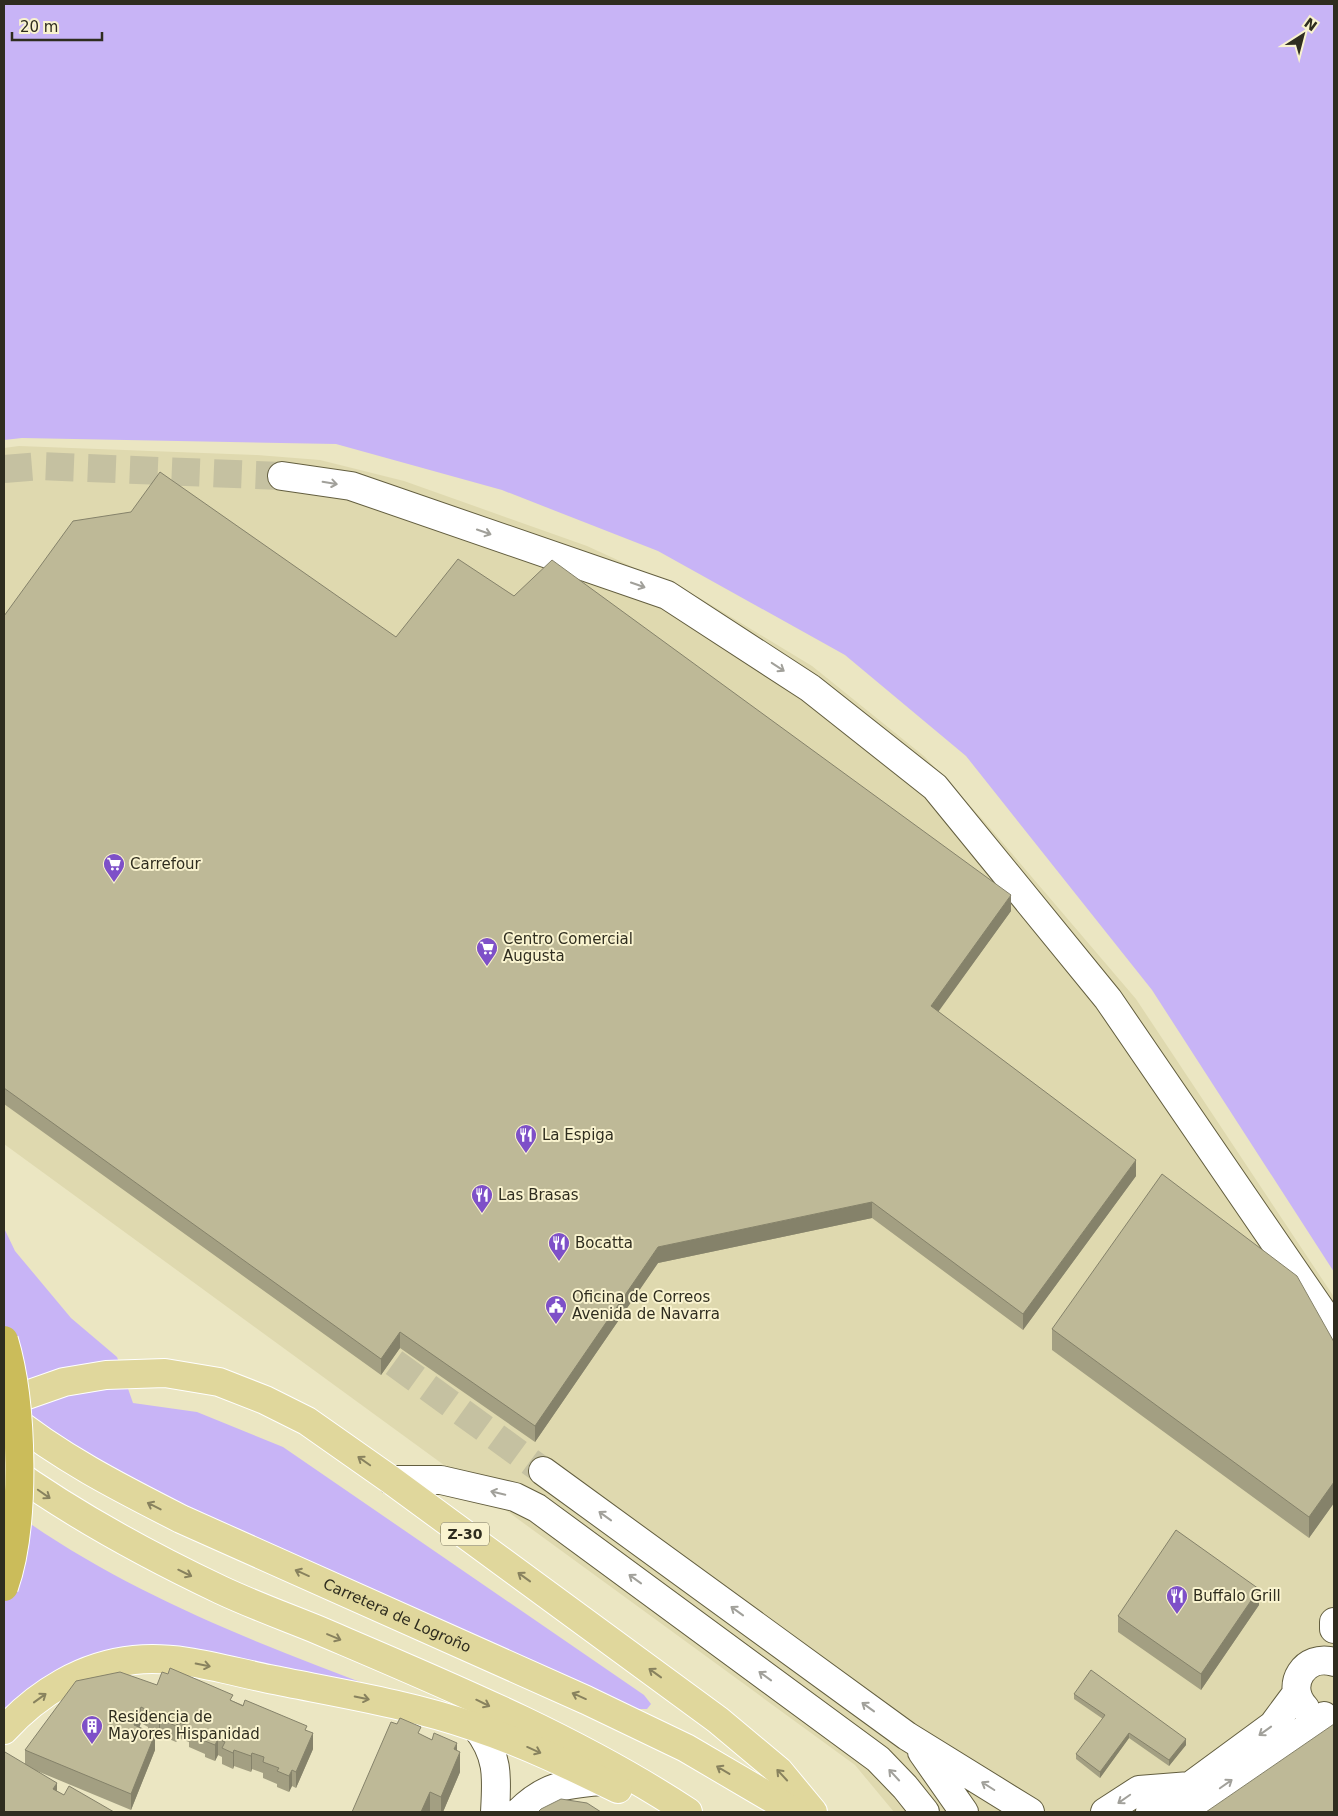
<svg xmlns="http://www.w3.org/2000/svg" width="1338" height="1816" font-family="'DejaVu Sans',sans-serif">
	<rect width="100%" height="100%" fill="#ebe6c2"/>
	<!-- built -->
	<path fill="#dfd9af" d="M19 446 257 455 320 460 404 481 587 546 698 597 812 666 925 757 984 821 1136 999 1334 1297V1812H894L855 1765 4 1144V448Z"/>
	<!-- green -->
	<path fill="#c8b4f6" d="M4 4H1334V1272L1152 990 966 756 845 655 658 551 502 490 336 444 22 438 4 440Z
		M4 1228 15 1251 71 1318 117 1357 133 1403 197 1412 283 1447 644 1695 651 1704 647 1709H637L372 1593 85 1459 4 1398Z
		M4 1505C117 1589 248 1640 379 1689L153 1655 4 1725Z"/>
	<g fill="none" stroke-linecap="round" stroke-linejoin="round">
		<!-- minor-tunnel -->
		<path stroke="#c5c1a1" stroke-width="28" stroke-dasharray="28 14" stroke-linecap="butt" d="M4 469 40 466 282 476
			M360 1338 543 1471"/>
		<!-- minor casing -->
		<g stroke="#635e3f" stroke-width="30">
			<path id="minor" d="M282 476 351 486 667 595 810 688 935 787 1108 999 1334 1329
				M543 1471 907 1736 1030 1812
				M391 1480H441L515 1497 537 1508 878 1759 905 1787 925 1812
				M1334 1622V1629
				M1305 1708C1284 1685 1305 1653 1334 1662
				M476 1727C499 1755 497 1778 495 1812
				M922 1752 964 1812
				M519 1812C546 1785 566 1784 602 1781
				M1105 1812 1139 1790 1190 1786 1273 1725 1296 1694
				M1150 1812 1189 1787
				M1186 1812 1324 1716"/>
		</g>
		<!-- major casing -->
		<g stroke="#fff" stroke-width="30">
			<g id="major">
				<path d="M4 1403 64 1382 106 1375 165 1373 219 1382 265 1400 307 1421 391 1480 718 1720 779 1771 813 1812"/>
				<path id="s1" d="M4 1412C57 1456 120 1488 181 1519L586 1700 686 1748 795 1812"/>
				<path d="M4 1465C72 1514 145 1554 221 1590 253 1605 286 1617 318 1630 442 1683 576 1738 688 1812"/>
				<path d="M4 1730C38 1693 83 1665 134 1660 179 1655 225 1670 269 1679 338 1693 409 1704 475 1727 524 1743 571 1766 618 1789"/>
			</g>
		</g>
		<!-- minor -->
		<use href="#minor" stroke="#fff" stroke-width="28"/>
		<!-- major -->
		<use href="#major" stroke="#e0d79c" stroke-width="28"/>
		<!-- highway-bridge casing -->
		<g stroke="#fff" stroke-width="30" stroke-linecap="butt">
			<path id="highway-bridge" d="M4 1340C23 1403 26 1525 4 1587"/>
		</g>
		<!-- highway-bridge -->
		<use href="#highway-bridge" stroke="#cbbc5a" stroke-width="28"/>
	</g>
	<!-- wall -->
	<path fill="#a39f82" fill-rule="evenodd" d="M514 596 1011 911 938 1011 1136 1176 1023 1330 872 1218 658 1263 535 1442 400 1348 381 1375 4 1104V616L396 637Z
		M1052 1329 1334 1342V1503L1309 1538 1052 1350Z
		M1259 1605 1201 1690 1118 1632V1616Z
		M157 1685 233 1701 307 1731 313 1749 296 1788 292 1786 289 1792 277 1787V1784L263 1778V1773L252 1769 251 1772 234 1766 233 1769 222 1764V1757L218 1755 215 1761 205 1757V1754L189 1747V1742L178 1738 176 1742 160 1735 159 1738 155 1736V1750L131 1810 37 1771 57 1791 64 1795 114 1812H4L25 1764V1750ZM141 1723 148 1727V1731L139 1727Z
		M1074 1694 1186 1745 1169 1766 1129 1738 1100 1778 1076 1759V1754L1103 1719 1074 1699Z
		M421 1735 457 1750 460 1772 443 1812H352Z"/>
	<!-- shaded-wall -->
	<path fill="#85826a" d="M1011 895V911L931 1022V1006Z
		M1136 1160V1176L1023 1330V1314Z
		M872 1202V1218L658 1263 535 1442V1426L658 1247Z
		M400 1332V1348L381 1375V1359Z
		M1334 1482V1503L1309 1538V1517Z
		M1259 1589V1605L1201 1690V1674Z
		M141 1707V1723L134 1741V1725Z
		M160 1719V1735L159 1738V1722Z
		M178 1722V1738L176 1742V1726Z
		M313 1733V1749L296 1788V1772Z
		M1129 1733V1738L1100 1778V1772Z
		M155 1734V1750L131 1810V1794Z
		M218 1739V1755L215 1761V1745Z
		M1186 1739V1745L1169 1766V1760Z
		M457 1743V1759L460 1752V1772L443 1812H441V1797L454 1749Z
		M234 1750V1766L233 1769V1753Z
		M252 1753V1769L251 1772V1756Z
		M292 1770V1786L289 1792V1776Z
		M57 1783V1804L53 1789Z
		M430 1792V1812H421Z"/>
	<!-- building -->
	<path fill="#beb997" stroke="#85826a" d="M160 472 396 637 458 559 514 596 552 560 1011 895 931 1006 1136 1160 1023 1314 872 1202 658 1247 535 1426 400 1332 381 1359 4 1088V616L73 521 131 512Z
		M1162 1174 1297 1276 1334 1342V1482L1309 1517 1052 1329Z
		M1176 1530 1259 1589 1201 1674 1118 1616Z
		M170 1668 233 1695 230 1700 243 1706 245 1700 307 1726 305 1730 313 1733 296 1772 292 1770 289 1776 277 1771 279 1768 263 1762 264 1757 252 1753 251 1756 234 1750 233 1753 222 1748 225 1742 218 1739 215 1745 205 1741 206 1738 189 1731 190 1727 178 1722 176 1726 160 1719 159 1722 148 1718 151 1712 141 1707 134 1725 155 1734 131 1794 25 1750 76 1681 120 1672 157 1685 162 1672 168 1674Z
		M1091 1670 1186 1739 1169 1760 1129 1733 1100 1772 1076 1754 1105 1715 1074 1694Z
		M400 1718 421 1727 418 1733 432 1740 434 1733 457 1743 454 1749 460 1752 441 1797 430 1792 421 1812H352L391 1722 397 1724Z
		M1334 1724V1812H1206Z
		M5 1752 57 1783 53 1789 64 1795 69 1786 114 1812H4V1754Z
		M561 1799 587 1803 601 1812H538L541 1809Z"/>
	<!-- one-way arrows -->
	<defs><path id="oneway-shaft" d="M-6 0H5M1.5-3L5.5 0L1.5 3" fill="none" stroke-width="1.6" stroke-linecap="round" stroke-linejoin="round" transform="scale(1.25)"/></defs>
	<g stroke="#a1a09a">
		<use href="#oneway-shaft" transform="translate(330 483) rotate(9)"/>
		<use href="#oneway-shaft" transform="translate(484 532) rotate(19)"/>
		<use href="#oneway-shaft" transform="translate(638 585) rotate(19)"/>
		<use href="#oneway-shaft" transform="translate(778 667) rotate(33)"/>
		<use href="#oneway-shaft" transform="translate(498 1493) rotate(-167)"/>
		<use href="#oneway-shaft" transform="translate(605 1516) rotate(-144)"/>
		<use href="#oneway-shaft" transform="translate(635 1579) rotate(-144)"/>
		<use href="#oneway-shaft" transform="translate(737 1611) rotate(-144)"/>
		<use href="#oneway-shaft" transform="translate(765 1676) rotate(-144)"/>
		<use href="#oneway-shaft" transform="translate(868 1707) rotate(-144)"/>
		<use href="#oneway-shaft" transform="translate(1265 1731) rotate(144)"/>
		<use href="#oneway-shaft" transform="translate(894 1775) rotate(-133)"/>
		<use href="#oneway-shaft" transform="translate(1226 1784) rotate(-35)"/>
		<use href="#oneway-shaft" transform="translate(988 1786) rotate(-148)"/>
		<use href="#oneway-shaft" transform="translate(1124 1799) rotate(145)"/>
	</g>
	<g stroke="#88825e">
		<use href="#oneway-shaft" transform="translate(364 1461) rotate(-145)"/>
		<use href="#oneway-shaft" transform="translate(44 1494) rotate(35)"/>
		<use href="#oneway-shaft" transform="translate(154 1506) rotate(-153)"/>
		<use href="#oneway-shaft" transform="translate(185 1573) rotate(26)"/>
		<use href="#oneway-shaft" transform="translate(302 1573) rotate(-156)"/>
		<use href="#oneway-shaft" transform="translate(524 1577) rotate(-144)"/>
		<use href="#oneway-shaft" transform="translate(334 1637) rotate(23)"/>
		<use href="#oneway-shaft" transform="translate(203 1665) rotate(11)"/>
		<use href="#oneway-shaft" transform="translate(655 1673) rotate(-144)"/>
		<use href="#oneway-shaft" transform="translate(579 1696) rotate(-156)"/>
		<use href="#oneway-shaft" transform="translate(40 1698) rotate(-36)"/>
		<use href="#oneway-shaft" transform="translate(362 1698) rotate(12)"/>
		<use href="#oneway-shaft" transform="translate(483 1703) rotate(26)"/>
		<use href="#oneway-shaft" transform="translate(534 1750) rotate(24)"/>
		<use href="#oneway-shaft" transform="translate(723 1770) rotate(-149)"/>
		<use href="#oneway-shaft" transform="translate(782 1775) rotate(-133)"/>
	</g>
	<!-- icons -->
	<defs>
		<g id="supermarket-pin" transform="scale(1.125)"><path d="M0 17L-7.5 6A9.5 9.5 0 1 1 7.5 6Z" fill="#7e50c8" stroke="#f9f3cf"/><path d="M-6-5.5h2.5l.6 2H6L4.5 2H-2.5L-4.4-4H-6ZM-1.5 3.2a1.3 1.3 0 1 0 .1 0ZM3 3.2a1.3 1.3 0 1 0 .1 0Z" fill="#fff"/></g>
		<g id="restaurant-pin" transform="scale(1.125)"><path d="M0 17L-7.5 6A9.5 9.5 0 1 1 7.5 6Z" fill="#7e50c8" stroke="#f9f3cf"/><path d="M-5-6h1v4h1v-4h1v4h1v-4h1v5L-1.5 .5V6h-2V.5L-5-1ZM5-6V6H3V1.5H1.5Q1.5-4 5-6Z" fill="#fff"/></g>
		<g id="civic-pin" transform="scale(1.125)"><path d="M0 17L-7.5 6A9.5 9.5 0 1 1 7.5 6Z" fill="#7e50c8" stroke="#f9f3cf"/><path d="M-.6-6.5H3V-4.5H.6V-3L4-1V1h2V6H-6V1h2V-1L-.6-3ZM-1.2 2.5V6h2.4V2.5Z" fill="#fff"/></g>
		<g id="building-pin" transform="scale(1.125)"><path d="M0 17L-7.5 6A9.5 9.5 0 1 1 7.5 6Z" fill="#7e50c8" stroke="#f9f3cf"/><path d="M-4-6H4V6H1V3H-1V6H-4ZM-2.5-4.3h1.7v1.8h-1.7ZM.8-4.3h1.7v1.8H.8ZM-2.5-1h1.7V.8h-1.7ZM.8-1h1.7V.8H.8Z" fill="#fff"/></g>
	</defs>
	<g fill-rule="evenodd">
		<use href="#supermarket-pin" x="114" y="864"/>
		<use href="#supermarket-pin" x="487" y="948"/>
		<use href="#restaurant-pin" x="526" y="1135"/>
		<use href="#restaurant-pin" x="482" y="1195"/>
		<use href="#restaurant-pin" x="559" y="1243"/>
		<use href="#civic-pin" x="556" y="1306"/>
		<use href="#restaurant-pin" x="1177" y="1596"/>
		<use href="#building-pin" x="92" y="1726"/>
	</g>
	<g text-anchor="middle" stroke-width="4" stroke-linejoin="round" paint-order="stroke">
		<!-- shield labels -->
		<rect fill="#f9f3cf" stroke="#6c6854" stroke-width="1" x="441" y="1522.5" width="48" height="23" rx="4"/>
		<g font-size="14" font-weight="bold" fill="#2f2d1f">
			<text x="465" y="1539">Z-30</text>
		</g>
		<!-- poi labels -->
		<g font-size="15" fill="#2f2d1f" stroke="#f9f3cf" text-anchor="start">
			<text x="130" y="869">Carrefour</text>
			<text x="503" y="944">Centro Comercial<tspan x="503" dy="17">Augusta</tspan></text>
			<text x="542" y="1140">La Espiga</text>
			<text x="498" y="1200">Las Brasas</text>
			<text x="575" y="1248">Bocatta</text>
			<text x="572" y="1302">Oficina de Correos<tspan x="572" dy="17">Avenida de Navarra</tspan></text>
			<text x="1193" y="1601">Buffalo Grill</text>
			<text x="108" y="1722">Residencia de<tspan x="108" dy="17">Mayores Hispanidad</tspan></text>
		</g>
		<!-- street labels -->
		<g font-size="15" fill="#2f2d1f" stroke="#f9f3cf">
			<text dy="5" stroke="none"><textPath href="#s1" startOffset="444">Carretera de Logroño</textPath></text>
		</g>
	</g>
	<!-- border -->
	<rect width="1338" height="1816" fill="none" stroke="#2f2d1f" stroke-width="10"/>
	<!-- north arrow -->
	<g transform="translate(1303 35) rotate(36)" stroke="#f9f3cf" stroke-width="4" paint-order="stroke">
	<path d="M0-4L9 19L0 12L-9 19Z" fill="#2f2d1f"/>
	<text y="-8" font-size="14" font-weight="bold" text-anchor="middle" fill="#2f2d1f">N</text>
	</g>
	<!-- scale -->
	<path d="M12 32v8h90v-8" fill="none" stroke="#2f2d1f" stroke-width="2.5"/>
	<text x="20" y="32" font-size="15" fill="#2f2d1f" stroke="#f9f3cf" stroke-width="4" paint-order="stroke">20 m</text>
</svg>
